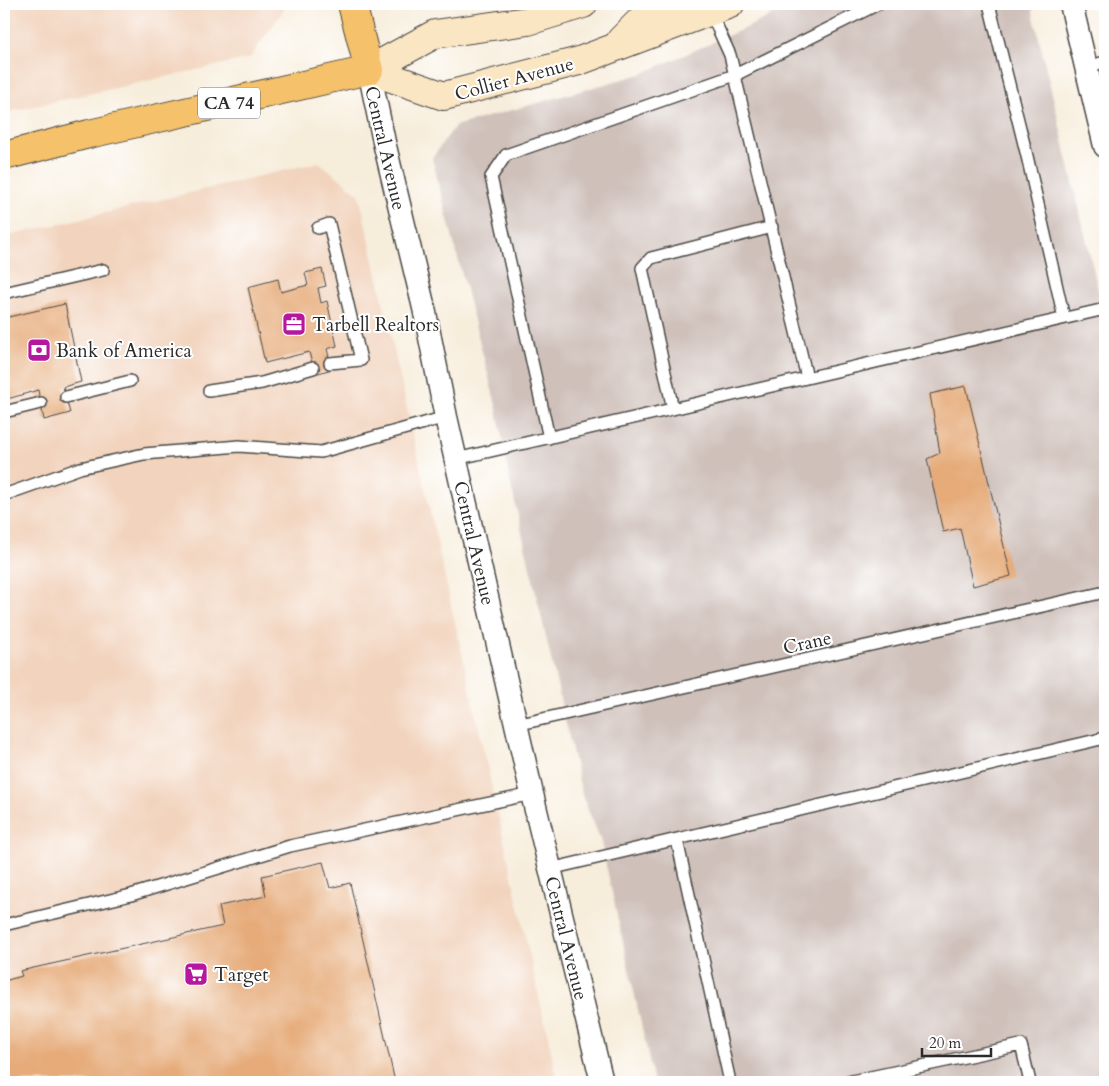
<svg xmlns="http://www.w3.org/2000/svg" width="1109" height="1086" font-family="Cardo,serif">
	<rect width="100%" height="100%" fill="#fff"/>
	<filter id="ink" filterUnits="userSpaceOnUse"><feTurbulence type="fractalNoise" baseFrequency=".02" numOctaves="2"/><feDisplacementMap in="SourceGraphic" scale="10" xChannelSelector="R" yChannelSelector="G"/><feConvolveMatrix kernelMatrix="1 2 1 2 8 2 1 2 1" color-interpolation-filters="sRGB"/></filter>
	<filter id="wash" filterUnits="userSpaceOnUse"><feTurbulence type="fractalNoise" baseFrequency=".0096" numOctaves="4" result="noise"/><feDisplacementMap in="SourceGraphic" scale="20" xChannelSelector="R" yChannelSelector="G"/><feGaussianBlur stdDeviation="1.12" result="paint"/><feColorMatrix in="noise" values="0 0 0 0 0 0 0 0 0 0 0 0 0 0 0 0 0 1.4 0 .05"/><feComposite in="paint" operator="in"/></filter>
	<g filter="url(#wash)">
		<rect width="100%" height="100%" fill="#f7eddb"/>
		<!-- built -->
		<path fill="#f2d4be" d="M4 4H288L250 58 4 113Z
			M319 162 359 194 558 1082H4V237Z"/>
		<!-- industrial -->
		<path fill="#cfc0ba" d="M794 4H1031L1105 319V1082H654L600 838 583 798 509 476 497 409 432 158 455 126 641 74 750 26Z"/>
		<g id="blocks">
			<!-- building -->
			<path fill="#e6ab79" d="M322 269 326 286 318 288 321 303 327 301 337 346 327 349 332 369 315 374 309 352 265 363 248 287 278 279 281 292 308 285 305 273Z
				M65 304 81 382 63 387 70 413 44 420 38 390 4 400V318Z
				M966 386 1011 576 973 586 960 528 943 532 927 459 940 453 930 394Z
				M323 862 330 888 350 883 395 1082H4V981L22 976 20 971 223 926 219 906 266 896 262 876Z"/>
		</g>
	</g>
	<g filter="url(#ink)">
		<use href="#blocks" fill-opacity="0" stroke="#4a4845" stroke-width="1"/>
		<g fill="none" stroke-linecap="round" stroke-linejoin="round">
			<!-- lane casing -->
			<g stroke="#4a4845" stroke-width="14">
				<path id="lane" d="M989 4 1027 156 1064 318
					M710 11 730 55 807 378
					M1086 67 1105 62
					M318 228 329 224 361 360 330 363
					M4 293 103 270
					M209 391 262 383 313 368
					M66 397 130 381
					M673 409 642 268 651 258 772 227
					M4 412 41 403
					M549 438 491 177 506 155 735 75 878 4
					M456 459 1105 309
					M4 495 80 468 144 454 239 446 321 452 446 417
					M516 725 1105 592
					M677 840 730 1082
					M550 869 1105 738
					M4 925 131 895 290 846 532 794
					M847 1082 1021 1045 1030 1082"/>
			</g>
			<!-- street casing -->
			<g stroke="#4a4845" stroke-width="25">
				<path id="street" d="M1071 4 1105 146
					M369 70 384 142 424 308 446 417 532 794 602 1082"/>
			</g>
			<!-- secondary casing -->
			<g stroke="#4a4845" stroke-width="30">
				<path id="secondary" d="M621 40 644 17 668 4
					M369 70 444 96 579 61 730 4
					M369 70 435 34 528 21 583 4"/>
			</g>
			<!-- primary casing -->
			<g stroke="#4a4845" stroke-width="30">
				<path id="primary" d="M4 156 89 134 369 70 352 4"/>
			</g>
			<!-- lane -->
			<use href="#lane" stroke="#fff" stroke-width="11"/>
			<!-- street -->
			<use href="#street" stroke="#fff" stroke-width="22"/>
			<!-- secondary -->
			<use href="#secondary" stroke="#fbe6c4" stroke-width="28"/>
			<!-- primary -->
			<use href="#primary" stroke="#f5c16b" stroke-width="28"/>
		</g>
	</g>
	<!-- icons -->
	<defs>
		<g id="office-square" transform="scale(1.25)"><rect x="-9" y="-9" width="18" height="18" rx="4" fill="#b5179e" stroke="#fff"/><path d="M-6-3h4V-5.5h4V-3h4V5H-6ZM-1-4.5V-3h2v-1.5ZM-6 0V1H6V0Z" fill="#fff"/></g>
		<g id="bank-square" transform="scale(1.25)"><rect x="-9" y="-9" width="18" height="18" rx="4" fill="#b5179e" stroke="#fff"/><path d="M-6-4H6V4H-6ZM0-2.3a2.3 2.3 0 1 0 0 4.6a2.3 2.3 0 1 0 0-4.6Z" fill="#fff"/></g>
		<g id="supermarket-square" transform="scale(1.25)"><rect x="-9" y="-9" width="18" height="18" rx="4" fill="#b5179e" stroke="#fff"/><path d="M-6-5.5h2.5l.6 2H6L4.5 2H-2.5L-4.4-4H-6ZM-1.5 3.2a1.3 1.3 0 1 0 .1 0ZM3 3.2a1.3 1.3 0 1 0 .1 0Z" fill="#fff"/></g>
	</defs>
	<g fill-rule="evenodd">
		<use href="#office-square" x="294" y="324"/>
		<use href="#bank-square" x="39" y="350"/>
		<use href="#supermarket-square" x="196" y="974"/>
	</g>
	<g text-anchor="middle" stroke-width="4" stroke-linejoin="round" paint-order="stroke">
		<!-- shield labels -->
		<rect fill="#fff" stroke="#6b6b6b" stroke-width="1" x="198" y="87.5" width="62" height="31" rx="4"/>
		<g font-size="18" font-weight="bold" fill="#2b2b2b">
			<text x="229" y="109">CA 74</text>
		</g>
		<!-- street labels -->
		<g font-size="19" fill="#2b2b2b" stroke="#fff">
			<text transform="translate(514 78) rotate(-15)" y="7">Collier Avenue</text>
			<text transform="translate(386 148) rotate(77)" y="7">Central Avenue</text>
			<text transform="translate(475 543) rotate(77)" y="7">Central Avenue</text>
			<text transform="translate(807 642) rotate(-13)" y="7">Crane</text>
			<text transform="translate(567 938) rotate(76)" y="7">Central Avenue</text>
		</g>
		<!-- poi labels -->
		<g font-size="19" fill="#2b2b2b" stroke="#fff" text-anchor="start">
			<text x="312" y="331">Tarbell Realtors</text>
			<text x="56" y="357">Bank of America</text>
			<text x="214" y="981">Target</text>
		</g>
	</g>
	<!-- margin -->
	<rect width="1109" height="1086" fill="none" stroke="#fff" stroke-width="20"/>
	<!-- scale -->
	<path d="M922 1048v8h69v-8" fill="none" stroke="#2b2b2b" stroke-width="2.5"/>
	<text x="929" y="1048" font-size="15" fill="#2b2b2b" stroke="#ffffff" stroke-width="4" paint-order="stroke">20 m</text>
</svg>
